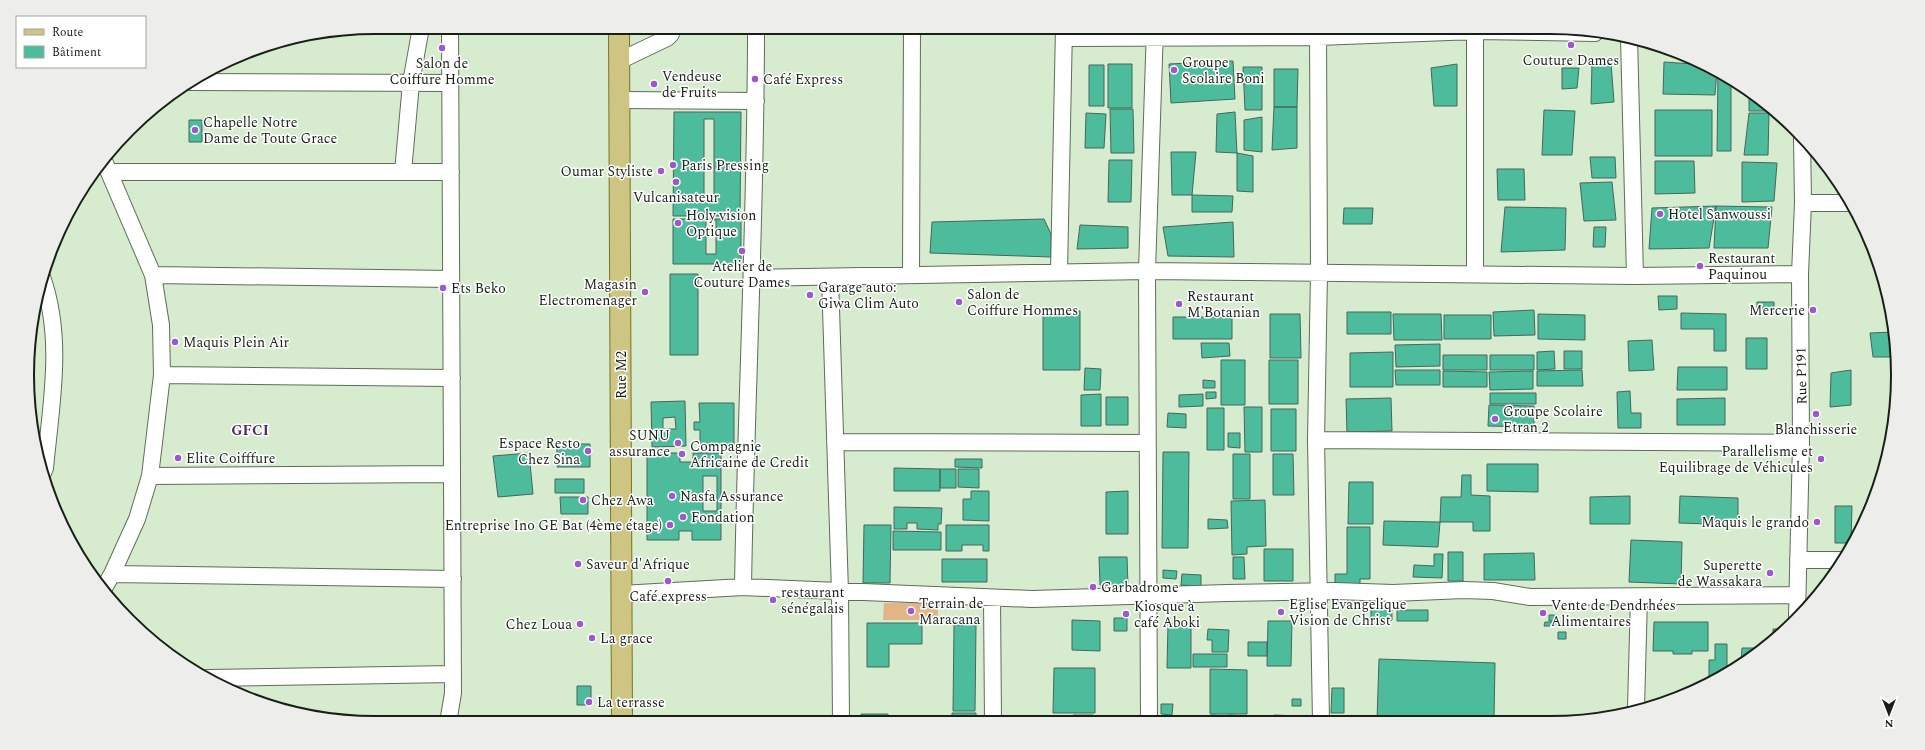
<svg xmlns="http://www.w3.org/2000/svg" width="1925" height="750" font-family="Spectral,serif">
	<rect width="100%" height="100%" fill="#d7ebcf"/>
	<!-- green -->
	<path fill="#e2b586" d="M884 603H938V620H883Z"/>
	<!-- building -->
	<path fill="#4dbc9c" stroke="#45675b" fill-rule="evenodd" d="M1233 61 1235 99 1171 103 1169 64Z
		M1592 62 1611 63 1614 102 1591 104Z
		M1664 62 1707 65 1717 71 1715 95 1663 94Z
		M1108 64H1132V108H1108Z
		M1457 64V106H1434L1431 68Z
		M1089 65H1104V106H1089Z
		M1243 67H1262V110H1245Z
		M1562 68H1579L1577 88 1562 89Z
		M1274 69H1298L1297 107H1274Z
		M1718 72 1734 81H1731V151H1717Z
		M1749 91 1769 105V111H1749Z
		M1274 107H1297V148L1272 150Z
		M1110 109H1133L1134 153H1111Z
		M1544 110 1575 111 1572 155H1542Z
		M1655 110H1712V156H1655Z
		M674 112H741L740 216H673ZM704 119H714V199H704Z
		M1235 112 1237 153 1216 152 1217 114Z
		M1086 113 1106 114 1104 148H1085Z
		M1749 113H1769L1768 155H1744Z
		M1262 117V152L1244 150V120Z
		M189 120H202V142H189Z
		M1171 152H1196L1192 195H1172Z
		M1237 153 1253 156V192L1237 191Z
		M1590 157H1615L1616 178H1592Z
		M1109 160H1132L1131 202H1108Z
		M1655 161H1694L1695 193 1655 194Z
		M1742 162 1777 163 1774 201 1742 202Z
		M1497 169H1524L1525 200H1498Z
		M1612 182 1616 220 1584 221 1580 183Z
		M1192 195 1233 196 1232 212H1192Z
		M1716 206 1772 207 1768 248H1714Z
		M1716 206 1709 248 1649 249 1652 208Z
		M1505 207 1566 208 1565 250 1501 252Z
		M1344 208H1373L1372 224H1343Z
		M673 219H741V264H673ZM706 220H716V254H706Z
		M1044 219 1051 234V257L930 253 932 222Z
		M1233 222 1234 257 1168 256 1163 227Z
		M1080 225 1128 227V248L1077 249Z
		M1594 227H1606L1605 247H1593Z
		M670 274H698V355H670Z
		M1658 296H1677V309L1659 310Z
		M1757 302H1774V313H1757Z
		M1043 310 1080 311V370H1043Z
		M1534 310 1535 335 1494 336 1493 312Z
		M1347 312H1391V334H1347Z
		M1681 313 1726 314V351H1714V329H1681Z
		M1270 314H1300L1301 358H1270Z
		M1393 314H1441L1442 340H1394Z
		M1538 314 1585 315V340L1538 339Z
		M1444 315H1491V339H1444Z
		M1173 317H1232V339H1173Z
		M1893 332V357H1873L1870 333Z
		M1746 338H1767V369H1746Z
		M1652 340 1654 370 1629 371 1628 341Z
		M1201 343H1229L1230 356 1202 358Z
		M1440 344V366L1396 367 1395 345Z
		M1554 351 1555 369 1537 370V352Z
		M1564 351H1582V369H1564Z
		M1393 352V387H1350V353Z
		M1443 355H1487V370H1443Z
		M1490 355H1534V370H1490Z
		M1221 360H1245V405H1221Z
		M1269 360H1298V404H1269Z
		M1678 367H1727V390H1677Z
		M1085 368 1101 369 1100 390H1084Z
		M1395 370H1440V385H1396Z
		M1582 370 1583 386H1537V371Z
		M1851 370V405L1830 407 1831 373Z
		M1443 371 1487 372V387H1443Z
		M1533 371V389L1490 390 1489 372Z
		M1203 380 1215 381V388H1203Z
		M1630 391 1631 413H1641V428H1618L1617 392Z
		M1206 392H1216V398L1206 399Z
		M1490 393H1536V404H1490Z
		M1101 394V426H1081V395Z
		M1203 394V406L1179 407V395Z
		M1106 397H1128V425H1106Z
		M1391 398 1392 431 1347 432 1346 399Z
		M1725 398V425H1677V399Z
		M685 401 686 446 652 447 651 402ZM675 417 676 429H663V418Z
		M699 403H734V447H700V430H694V422H700Z
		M1489 405 1534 406V427L1488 426Z
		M1244 407H1262V452H1245Z
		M1207 408H1224V450H1207Z
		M1271 409H1296V451H1271Z
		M1168 413 1186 414V428L1167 427Z
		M1228 433H1240V448L1228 447Z
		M557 444H590V467H557Z
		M1163 452H1189L1188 548H1162Z
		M529 453 533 494 498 497 493 456Z
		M647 453H680V462H693V453H721V540H692V531H679V540H647ZM703 476H717V511H703Z
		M1233 454H1250V499H1233Z
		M1273 454H1293L1294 495H1273Z
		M955 459H982V468L955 467Z
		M1487 464H1538V492L1487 491Z
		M894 468 940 469V491H894Z
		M940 469H956V488H940Z
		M958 469H979V488L958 487Z
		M1462 475H1471V495L1490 496V531H1473V522H1440L1441 497H1461Z
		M555 479H584V493H555Z
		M1349 482H1373V524H1348Z
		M971 491H989V521L963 520V499H971Z
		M1128 491V534H1106V492Z
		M1630 496V524H1590V497Z
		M1680 496 1738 498V525L1679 523Z
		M560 497H588V514H561Z
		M1265 500 1266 546 1247 547V554L1232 555 1231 501Z
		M1835 506H1852L1851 543H1835Z
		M894 507 942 508 941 524H938V530L917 529V523H907V529H894Z
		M1208 519 1227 520 1228 528 1208 529Z
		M1384 521 1440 522 1438 547 1383 545Z
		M864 525H891L890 583H863Z
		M946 525H989V551H983V545H962V551H946Z
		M1347 527H1370V579H1360V585L1335 586V574H1347Z
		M893 531 941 532V550H893Z
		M1631 540 1682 542 1681 584 1629 582Z
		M1264 549H1293V581H1264Z
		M1448 552H1463V581H1448Z
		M1534 553 1535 580H1484V554Z
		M1434 554H1443L1442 578 1413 577 1414 565 1434 566Z
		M1099 557H1127L1128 585H1100Z
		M1233 557H1244L1245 579H1233Z
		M942 559H987V582H942Z
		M1163 570 1177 571 1176 579 1163 578Z
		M1182 574 1201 575V586L1181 585Z
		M1371 609 1392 610V620H1371Z
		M1397 610H1428V621H1397Z
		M1549 615H1556V621H1549Z
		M1114 618H1127V631H1114Z
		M1072 620 1100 621V651L1072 650Z
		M1268 621H1292L1291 666H1267Z
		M1545 622H1560V626H1544Z
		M1654 622H1708V651H1692V654H1673V651H1653Z
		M867 623H922V644H889V667H867Z
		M1168 624H1191V668H1167Z
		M954 625H976L975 711H953Z
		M1208 629 1229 630 1228 652H1212V640H1207Z
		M1773 629H1786L1773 641Z
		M1558 632H1566V639H1558Z
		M1248 642H1267V656H1248Z
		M1715 644H1727V672L1709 684V660H1715Z
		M1742 648H1762L1741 662Z
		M1193 654H1227V667H1193Z
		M1379 659 1495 663 1494 720H1377Z
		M1054 668H1095V713H1053Z
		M1210 669 1247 670V714H1210Z
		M577 686H591V705H577Z
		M1332 688H1344V713H1331Z
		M1292 699H1301V706H1292Z
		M1161 704H1173L1172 715 1161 714Z
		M952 713H976V722H952Z
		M861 714H888V722H861Z
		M1073 715H1093V721H1073Z
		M1211 715 1226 716V721H1211Z
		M1228 715 1250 716V721H1228Z
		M1274 715 1299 716V721H1274Z"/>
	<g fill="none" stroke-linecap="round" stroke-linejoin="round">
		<!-- minor casing -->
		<g stroke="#5d6e55" stroke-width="18">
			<path id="minor" d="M1318 27 1319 273 1316 440 1321 721
				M1475 27V273
				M1629 37 1635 276
				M1064 38 1318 37 1475 31 1595 33
				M619 61 667 38 671 34 672 27
				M189 82 450 83
				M620 100 756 101
				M109 172H451
				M403 172 411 83 421 27
				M1803 203H1852
				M1059 272 1064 27
				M153 275 451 279
				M911 275 912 27
				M42 277C64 339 51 404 45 468L43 473
				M830 277 840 592 841 722
				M752 278 1147 271 1635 276 1800 274
				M162 375 452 378
				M1316 440 1801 443
				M835 442 1147 443
				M150 476 452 474
				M1798 560H1843
				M112 574 453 579
				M743 587C746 401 756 214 756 27
				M104 588 112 574 137 519 150 476 162 375 161 325 153 275 105 163
				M621 594 743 587 1032 599 1227 593 1334 591 1393 593 1464 590 1493 591 1530 597 1797 595
				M992 598 993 721
				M1797 616 1801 443 1800 274 1803 203 1802 137
				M207 678 453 674
				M1636 708 1639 597
				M1149 721 1147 271 1155 27
				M448 723 453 693 450 27"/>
		</g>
		<!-- major casing -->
		<g stroke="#797325" stroke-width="22">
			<path id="major" d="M619 27 622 722"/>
		</g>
		<!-- minor -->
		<use href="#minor" stroke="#fff" stroke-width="16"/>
		<!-- major -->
		<use href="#major" stroke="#cec582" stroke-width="20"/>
	</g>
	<!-- markers -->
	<g fill="#9e58cd" stroke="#fff" stroke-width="1.5">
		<circle cx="1571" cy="45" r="4"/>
		<circle cx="442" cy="48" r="4"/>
		<circle cx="1174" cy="70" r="4"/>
		<circle cx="755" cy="79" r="4"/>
		<circle cx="654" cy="84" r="4"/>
		<circle cx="195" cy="130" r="4"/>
		<circle cx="673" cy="165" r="4"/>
		<circle cx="661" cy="171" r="4"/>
		<circle cx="676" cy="182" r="4"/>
		<circle cx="1660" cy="214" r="4"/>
		<circle cx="678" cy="223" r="4"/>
		<circle cx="742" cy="251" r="4"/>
		<circle cx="1700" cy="266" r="4"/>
		<circle cx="443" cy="288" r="4"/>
		<circle cx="645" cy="292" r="4"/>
		<circle cx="810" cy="295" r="4"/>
		<circle cx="959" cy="302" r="4"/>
		<circle cx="1179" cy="304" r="4"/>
		<circle cx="1813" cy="310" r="4"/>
		<circle cx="175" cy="342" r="4"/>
		<circle cx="1816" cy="414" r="4"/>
		<circle cx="1495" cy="419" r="4"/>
		<circle cx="678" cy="443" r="4"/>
		<circle cx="588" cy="451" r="4"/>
		<circle cx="682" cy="454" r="4"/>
		<circle cx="178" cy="458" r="4"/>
		<circle cx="1821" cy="459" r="4"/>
		<circle cx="672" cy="496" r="4"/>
		<circle cx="583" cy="500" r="4"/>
		<circle cx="683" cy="517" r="4"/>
		<circle cx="1817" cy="522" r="4"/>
		<circle cx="670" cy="525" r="4"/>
		<circle cx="578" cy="564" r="4"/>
		<circle cx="1770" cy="573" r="4"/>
		<circle cx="668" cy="581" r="4"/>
		<circle cx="1093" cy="587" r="4"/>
		<circle cx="773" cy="600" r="4"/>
		<circle cx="911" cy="611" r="4"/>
		<circle cx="1281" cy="612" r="4"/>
		<circle cx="1543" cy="613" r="4"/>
		<circle cx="1126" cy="614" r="4"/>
		<circle cx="580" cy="624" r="4"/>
		<circle cx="592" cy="638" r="4"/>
		<circle cx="589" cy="702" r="4"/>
	</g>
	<g text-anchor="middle" stroke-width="3" stroke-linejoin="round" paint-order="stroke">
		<!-- poi labels -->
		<g font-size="14" fill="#182015" stroke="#fff" text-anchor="start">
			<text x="1571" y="65" text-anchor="middle">Couture Dames</text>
			<text x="1182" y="67">Groupe<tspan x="1182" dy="16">Scolaire Boni</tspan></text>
			<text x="442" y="68" text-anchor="middle">Salon de<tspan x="442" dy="16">Coiffure Homme</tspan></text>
			<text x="662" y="81">Vendeuse<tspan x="662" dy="16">de Fruits</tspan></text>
			<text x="763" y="84">Café Express</text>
			<text x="203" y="127">Chapelle Notre<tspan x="203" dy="16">Dame de Toute Grace</tspan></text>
			<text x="681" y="170">Paris Pressing</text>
			<text x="653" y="176" text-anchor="end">Oumar Styliste</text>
			<text x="676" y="202" text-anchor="middle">Vulcanisateur</text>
			<text x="1668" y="219">Hotel Sanwoussi</text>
			<text x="686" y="220">Holy vision<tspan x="686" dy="16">Optique</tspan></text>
			<text x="1708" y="263">Restaurant<tspan x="1708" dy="16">Paquinou</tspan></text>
			<text x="742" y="271" text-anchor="middle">Atelier de<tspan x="742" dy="16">Couture Dames</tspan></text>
			<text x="637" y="289" text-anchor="end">Magasin<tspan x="637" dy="16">Electromenager</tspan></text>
			<text x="818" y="292">Garage auto:<tspan x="818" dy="16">Giwa Clim Auto</tspan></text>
			<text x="451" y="293">Ets Beko</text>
			<text x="967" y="299">Salon de<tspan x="967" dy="16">Coiffure Hommes</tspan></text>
			<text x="1187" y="301">Restaurant<tspan x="1187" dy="16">M'Botanian</tspan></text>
			<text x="1805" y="315" text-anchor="end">Mercerie</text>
			<text x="183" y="347">Maquis Plein Air</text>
			<text x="1503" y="416">Groupe Scolaire<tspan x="1503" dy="16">Etran 2</tspan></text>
			<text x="1816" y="434" text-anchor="middle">Blanchisserie</text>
			<text x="670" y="440" text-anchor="end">SUNU<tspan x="670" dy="16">assurance</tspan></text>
			<text x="580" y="448" text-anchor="end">Espace Resto<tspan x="580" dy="16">Chez Sina</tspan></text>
			<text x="690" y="451">Compagnie<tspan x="690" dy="16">Africaine de Credit</tspan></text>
			<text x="1813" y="456" text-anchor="end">Parallelisme et<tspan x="1813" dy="16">Equilibrage de Véhicules</tspan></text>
			<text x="186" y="463">Elite Coifffure</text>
			<text x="680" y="501">Nasfa Assurance</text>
			<text x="591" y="505">Chez Awa</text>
			<text x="691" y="522">Fondation</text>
			<text x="1809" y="527" text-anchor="end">Maquis le grando</text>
			<text x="662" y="530" text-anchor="end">Entreprise Ino GE Bat (4ème étage)</text>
			<text x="586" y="569">Saveur d'Afrique</text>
			<text x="1762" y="570" text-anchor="end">Superette<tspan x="1762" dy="16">de Wassakara</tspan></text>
			<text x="1101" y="592">Garbadrome</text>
			<text x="781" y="597">restaurant<tspan x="781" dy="16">sénégalais</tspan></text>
			<text x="668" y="601" text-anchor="middle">Café express</text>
			<text x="919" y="608">Terrain de<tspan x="919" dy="16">Maracana</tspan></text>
			<text x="1289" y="609">Eglise Evangelique<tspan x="1289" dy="16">Vision de Christ</tspan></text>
			<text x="1551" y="610">Vente de Dendrhées<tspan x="1551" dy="16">Alimentaires</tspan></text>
			<text x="1134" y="611">Kiosque à<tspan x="1134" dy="16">café Aboki</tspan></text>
			<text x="572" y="629" text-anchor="end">Chez Loua</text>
			<text x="600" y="643">La grace</text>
			<text x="597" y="707">La terrasse</text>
		</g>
		<!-- street labels -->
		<g font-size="14" fill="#182015" stroke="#fff">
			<text transform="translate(621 375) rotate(-90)" y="5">Rue M2</text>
			<text transform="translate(1801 376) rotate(-91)" y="5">Rue P191</text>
		</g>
		<!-- neighbourhood labels -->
		<g font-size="15" font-weight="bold" fill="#4e2c65" stroke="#fff">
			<text x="250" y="435">GFCI</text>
		</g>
	</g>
	<!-- crop -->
	<path d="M0 0H1925V750H0ZM375 34H1550A341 341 0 0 1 1891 375V375A341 341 0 0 1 1550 716H375A341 341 0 0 1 34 375V375A341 341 0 0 1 375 34Z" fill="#ededec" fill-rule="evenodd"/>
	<path fill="none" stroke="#182015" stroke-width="2" d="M375 34H1550A341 341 0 0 1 1891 375V375A341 341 0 0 1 1550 716H375A341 341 0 0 1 34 375V375A341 341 0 0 1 375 34Z"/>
	<!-- legend -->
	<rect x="16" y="16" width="130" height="52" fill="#ffffff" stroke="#a3a6a1"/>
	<rect x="24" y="29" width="20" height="6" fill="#cec582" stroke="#a3a6a1"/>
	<text x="52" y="36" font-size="12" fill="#182015">Route</text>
	<rect x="24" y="46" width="20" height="12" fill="#4dbc9c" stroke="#a3a6a1"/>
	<text x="52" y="56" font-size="12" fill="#182015">Bâtiment</text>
	<!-- north arrow -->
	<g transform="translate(1889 714) rotate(180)" stroke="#ffffff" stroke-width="3" paint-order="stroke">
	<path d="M0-3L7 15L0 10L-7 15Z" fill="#182015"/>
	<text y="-6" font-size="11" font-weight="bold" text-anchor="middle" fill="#182015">N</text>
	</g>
</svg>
